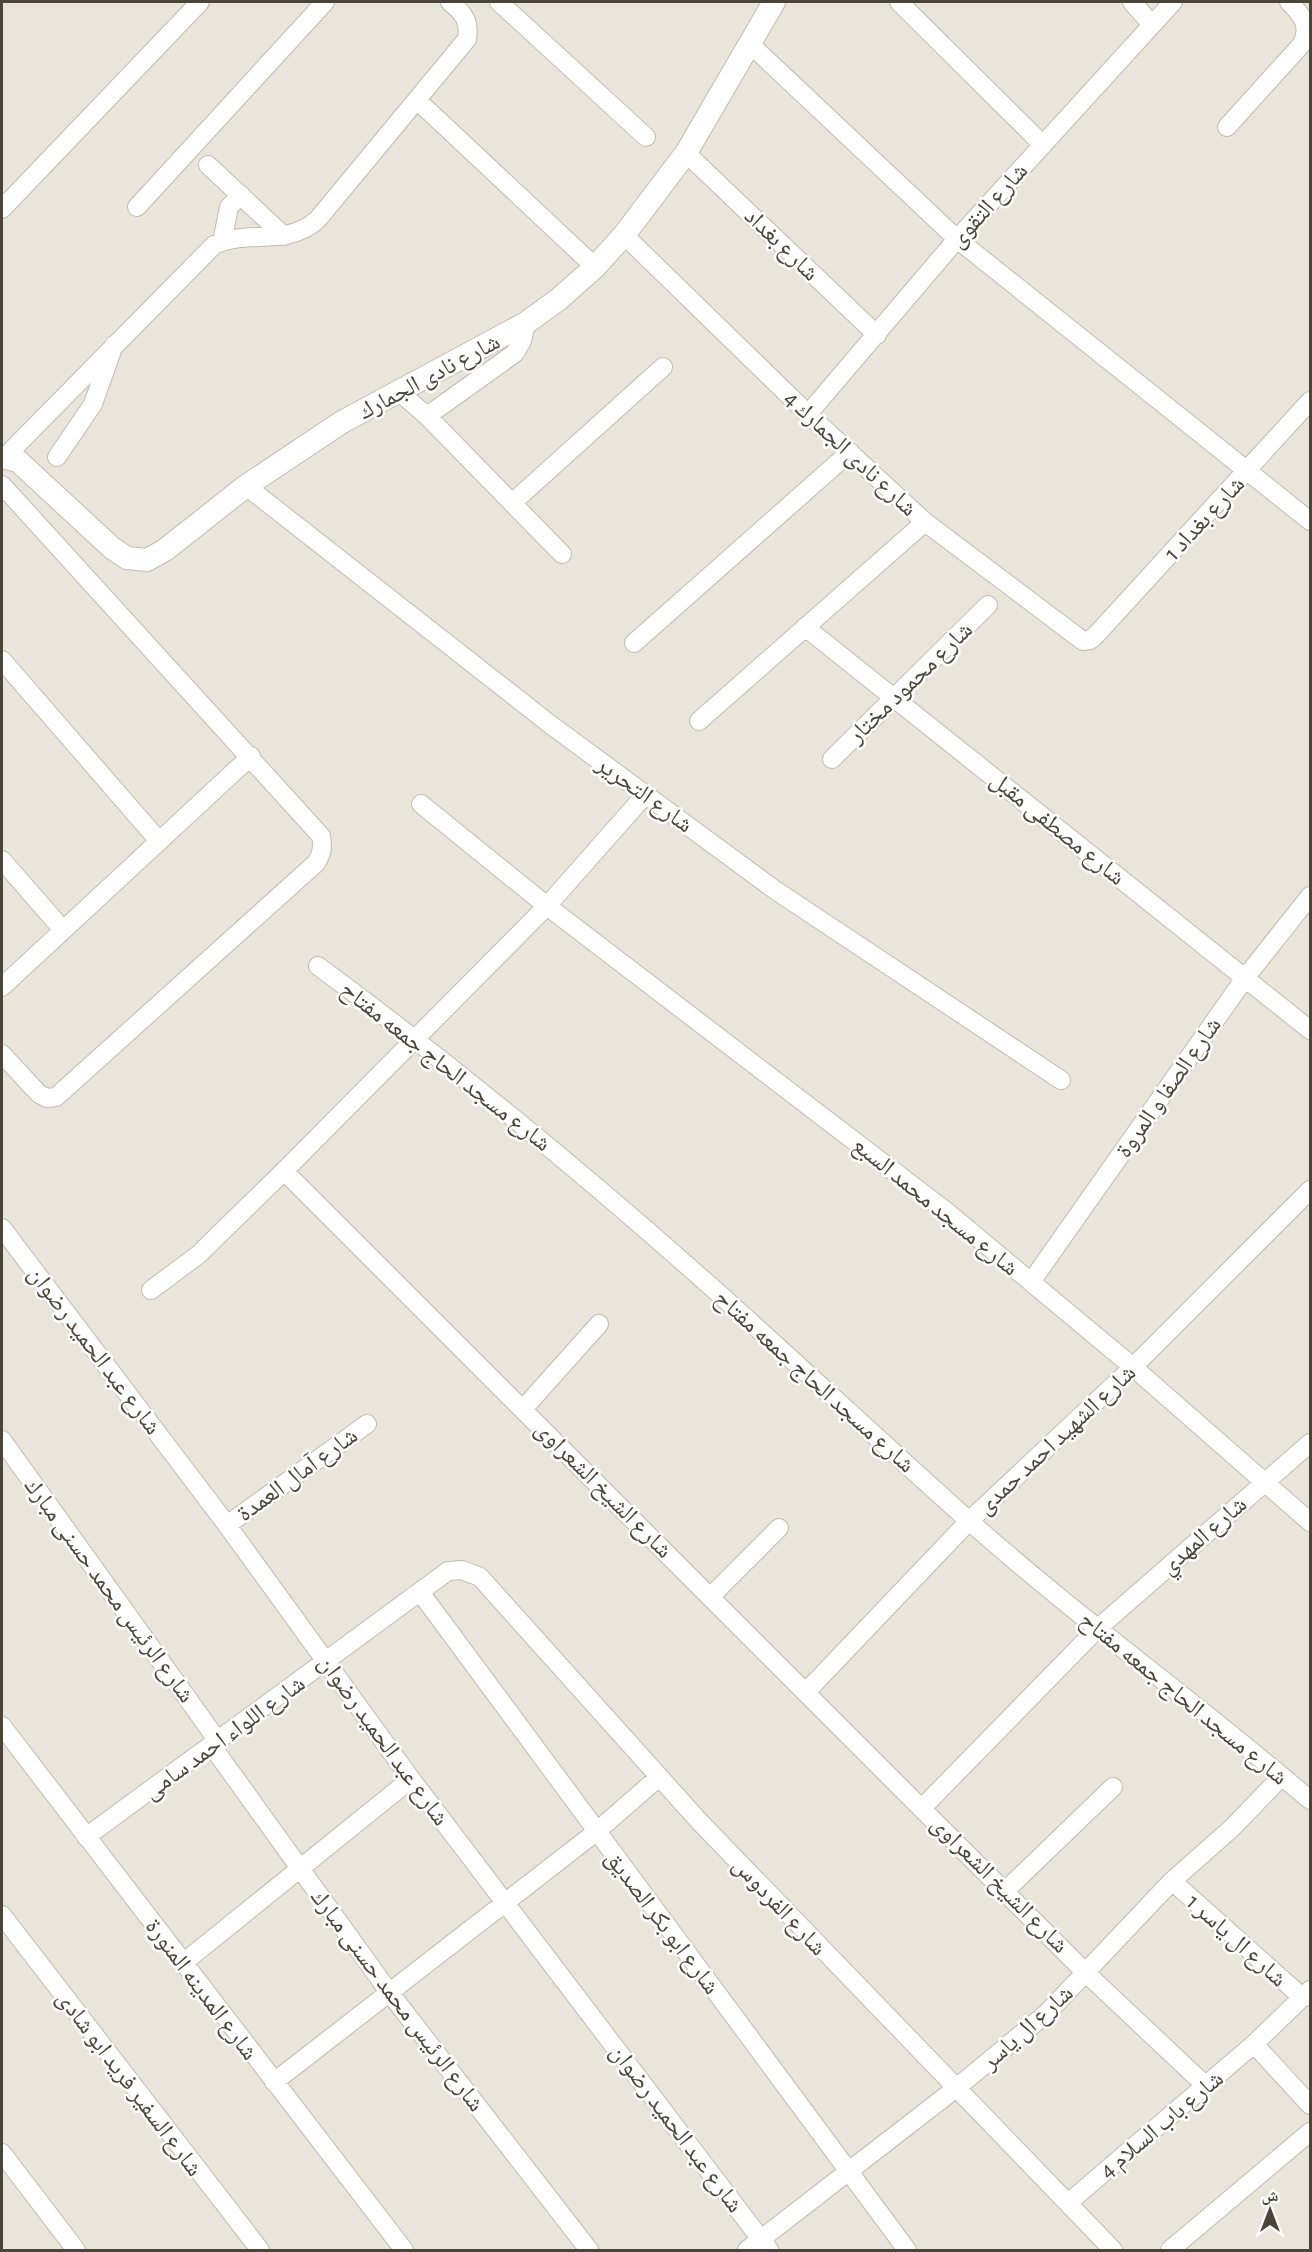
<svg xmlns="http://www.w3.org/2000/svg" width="1312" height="2252" font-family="'Alegreya Sans','Noto Naskh Arabic',sans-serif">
	<rect width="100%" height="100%" fill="#f6f3ec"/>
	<!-- residential -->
	<path fill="#eae5da" d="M2 2H1310V2250H2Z"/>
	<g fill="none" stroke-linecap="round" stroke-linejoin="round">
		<!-- minor casing -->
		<g stroke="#c2bbae" stroke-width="20">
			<path id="minor" d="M499 2 646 137
				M899 2 1042 144
				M1132 2 1152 25
				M750 44 957 239 1310 521
				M418 101 595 267
				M1227 127 1302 44C1311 26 1302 15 1289 2
				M686 153 877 335
				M208 165 284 236
				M137 207 325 2
				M2 209 200 2
				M624 235 808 414 925 522 1083 641 1090 640 1096 635 1310 401
				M222 242 229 207 241 195
				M398 391 427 416 562 554
				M808 414 957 239 1173 2
				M427 416 515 353 522 341 526 323
				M5 457 214 245C248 229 289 247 318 219L467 39C470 20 463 13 450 2
				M57 457 93 404 114 345
				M2 485 321 836C323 847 322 854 316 863L56 1097 47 1098 39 1094 2 1054
				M246 486 551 725 775 890 1061 1080
				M512 503 663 367
				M805 627 1310 1030
				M634 643 850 452
				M2 660 159 841
				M699 721 925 522
				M832 759 988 605
				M421 804 547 906 947 1212 1133 1367 1310 1522
				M2 860 63 930
				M318 966C456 1068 588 1177 717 1292 801 1367 883 1444 967 1519 1078 1618 1198 1704 1310 1800
				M2 987 251 756
				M284 1171 1086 1973 1206 2086
				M2 1228 227 1525 411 1779 769 2250
				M1031 1282 1245 978 1310 896
				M151 1290 198 1255 284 1171 547 906 645 795
				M524 1408 599 1324
				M2 1440 218 1741
				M227 1525 367 1424
				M420 1592 907 2250
				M711 1596 779 1528
				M806 1692 969 1521 1133 1367 1310 1190
				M2 1726 404 2250
				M212 1746 389 1992 589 2250
				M923 1807 1097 1629 1310 1443
				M86 1837 448 1571 462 1570 480 1577 698 1820 1113 2250
				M1172 1881 1303 1998
				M1006 1890 1113 1787
				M2 1915 260 2250
				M183 1963 411 1779
				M1254 2044 1310 2105
				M274 2082 596 1832 659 1777
				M2 2153 76 2250
				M1068 2203 1254 2044 1310 1990
				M747 2250 955 2089 1047 2013 1172 1881 1232 1828 1282 1776
				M1170 2250 1310 2132"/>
		</g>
		<!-- tertiary casing -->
		<g stroke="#c2bbae" stroke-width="24">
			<path id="tertiary" d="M2 457 18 461 112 548 127 558 147 560 165 550 246 486 342 422 526 323 559 299 595 267 624 235 686 153 774 2"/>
		</g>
		<!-- minor -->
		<use href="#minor" stroke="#fff" stroke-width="18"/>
		<!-- tertiary -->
		<use href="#tertiary" stroke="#fff" stroke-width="22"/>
	</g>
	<g text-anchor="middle" stroke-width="5" stroke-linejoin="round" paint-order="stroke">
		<!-- street labels -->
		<g font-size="24" fill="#4b4439" stroke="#fff">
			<text transform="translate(988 205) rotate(-48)" y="8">شارع التقوى</text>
			<text transform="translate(782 244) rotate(44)" y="8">شارع بغداد</text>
			<text transform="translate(429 376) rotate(-28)" y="8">شارع نادى الجمارك</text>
			<text transform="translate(851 453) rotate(43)" y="8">شارع نادى الجمارك 4</text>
			<text transform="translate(1204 518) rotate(-47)" y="8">شارع بغداد 1</text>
			<text transform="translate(910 682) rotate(-44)" y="8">شارع محمود مختار</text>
			<text transform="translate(645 794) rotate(36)" y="8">شارع التحرير</text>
			<text transform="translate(1058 828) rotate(39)" y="8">شارع مصطفى مقبل</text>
			<text transform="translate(446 1066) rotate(38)" y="8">شارع مسجد الحاج جمعه مفتاح</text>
			<text transform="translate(1168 1087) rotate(-55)" y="8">شارع الصفا و المروة</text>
			<text transform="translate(936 1206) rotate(39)" y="8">شارع مسجد محمد السبع</text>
			<text transform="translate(95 1350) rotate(53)" y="8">شارع عبد الحميد رضوان</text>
			<text transform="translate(815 1381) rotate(42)" y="8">شارع مسجد الحاج جمعه مفتاح</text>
			<text transform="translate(1056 1439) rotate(-43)" y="8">شارع الشهيد احمد حمدى</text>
			<text transform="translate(297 1474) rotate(-36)" y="8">شارع آمال العمدة</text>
			<text transform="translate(604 1489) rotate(45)" y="8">شارع الشيخ الشعراوى</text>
			<text transform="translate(1203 1535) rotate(-41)" y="8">شارع المهدي</text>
			<text transform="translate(110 1590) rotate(54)" y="8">شارع الرئيس محمد حسنى مبارك</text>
			<text transform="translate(1184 1698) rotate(39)" y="8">شارع مسجد الحاج جمعه مفتاح</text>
			<text transform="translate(224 1737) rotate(-36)" y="8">شارع اللواء احمد سامى</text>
			<text transform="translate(384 1740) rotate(54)" y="8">شارع عبد الحميد رضوان</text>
			<text transform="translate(1000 1884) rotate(45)" y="8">شارع الشيخ الشعراوى</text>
			<text transform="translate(780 1906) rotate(47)" y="8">شارع الفردوس</text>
			<text transform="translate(663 1922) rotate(53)" y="8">شارع ابو بكر الصديق</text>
			<text transform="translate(1237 1940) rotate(42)" y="8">شارع ال ياسر 1</text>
			<text transform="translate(202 1989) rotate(53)" y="8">شارع المدينه المنورة</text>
			<text transform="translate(398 2000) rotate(53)" y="8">شارع الرئيس محمد حسنى مبارك</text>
			<text transform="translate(1027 2027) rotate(-42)" y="8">شارع ال ياسر</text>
			<text transform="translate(130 2083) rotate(53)" y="8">شارع السفير فريد ابو شادى</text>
			<text transform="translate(1161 2124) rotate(-40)" y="8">شارع باب السلام 4</text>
			<text transform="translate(677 2128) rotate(53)" y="8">شارع عبد الحميد رضوان</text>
		</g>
	</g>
	<!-- border -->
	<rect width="1312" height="2252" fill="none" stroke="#4b4439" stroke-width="6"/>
	<!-- north arrow -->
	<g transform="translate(1270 2210)" stroke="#ffffff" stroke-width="4.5" paint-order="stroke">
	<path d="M0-4.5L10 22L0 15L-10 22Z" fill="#4b4439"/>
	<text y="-9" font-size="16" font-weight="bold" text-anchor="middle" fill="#4b4439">ش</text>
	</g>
</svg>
